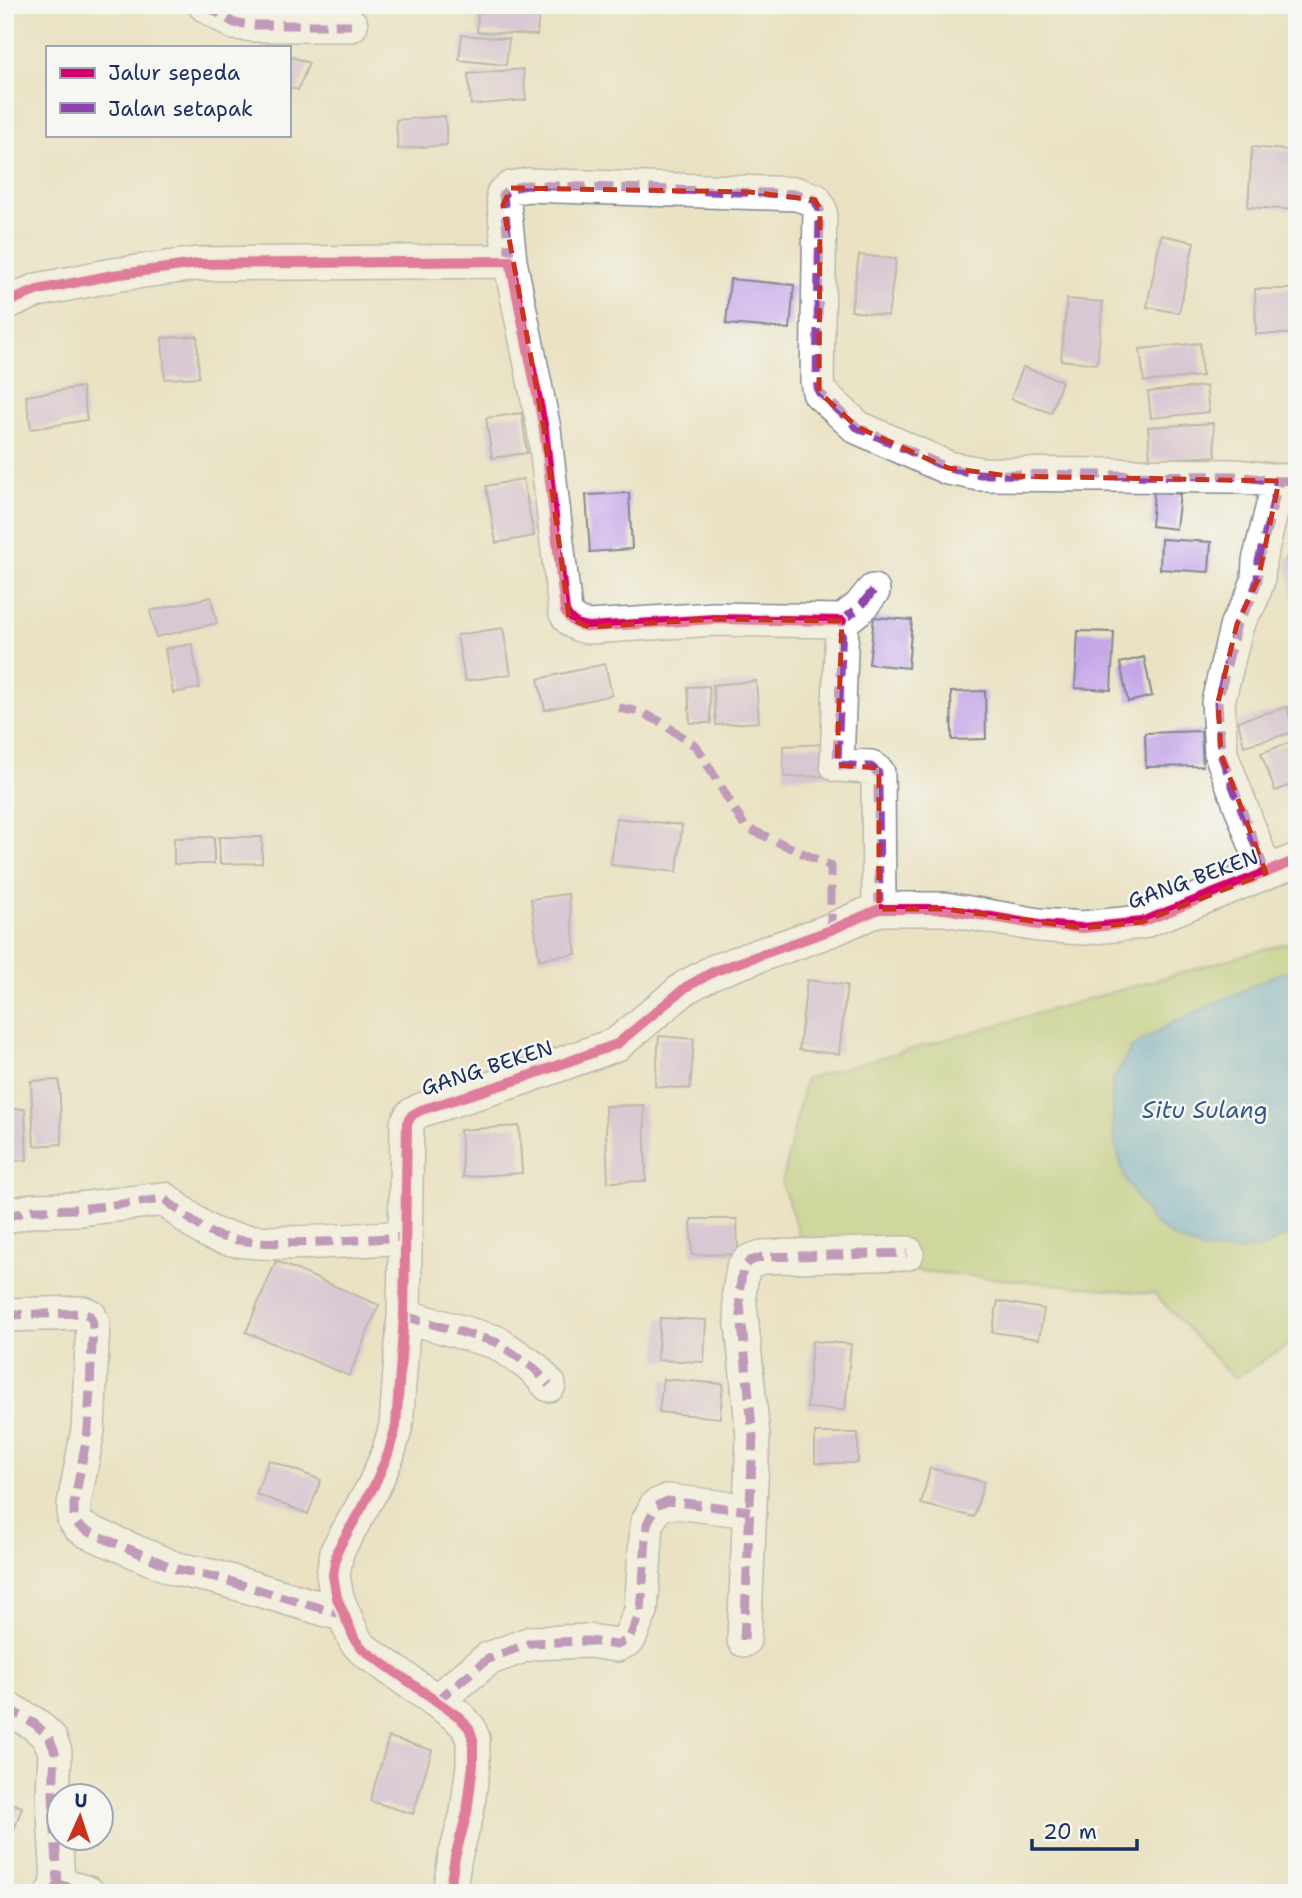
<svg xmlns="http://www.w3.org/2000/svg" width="1302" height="1898" font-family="'Shantell Sans',sans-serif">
	<rect width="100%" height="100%" fill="#f6f6f2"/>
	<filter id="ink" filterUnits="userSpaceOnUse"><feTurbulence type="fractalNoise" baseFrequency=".0143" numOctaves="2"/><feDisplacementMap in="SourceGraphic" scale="14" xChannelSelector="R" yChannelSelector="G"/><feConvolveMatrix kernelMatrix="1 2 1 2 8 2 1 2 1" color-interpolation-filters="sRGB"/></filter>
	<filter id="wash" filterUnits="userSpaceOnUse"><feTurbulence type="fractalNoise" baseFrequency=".00686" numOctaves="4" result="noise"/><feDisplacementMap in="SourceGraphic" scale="28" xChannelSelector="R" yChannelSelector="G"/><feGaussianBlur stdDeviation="1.57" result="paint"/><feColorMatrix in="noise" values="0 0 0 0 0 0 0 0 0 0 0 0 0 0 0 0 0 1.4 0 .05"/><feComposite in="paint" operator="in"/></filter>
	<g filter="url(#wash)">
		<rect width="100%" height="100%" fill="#eae2c3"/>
		<!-- green -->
		<path fill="#afc96f" stroke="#657c66" stroke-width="2" d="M1297 940V1339L1234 1379 1155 1294 808 1260 782 1184 805 1079Z"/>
		<!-- water -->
		<path fill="#61abd9" stroke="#3e6d9c" stroke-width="2" d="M1297 970V1229L1263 1248 1236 1251 1202 1250 1173 1237 1153 1223 1125 1179 1114 1139 1112 1082 1132 1047 1170 1024 1278 974Z"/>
		<g id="blocks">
			<!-- building -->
			<path fill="#c5a6e8" d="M478 9 539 12 537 35 477 32Z
				M462 35 509 39 506 65 459 60Z
				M289 56 309 63 298 90 289 87Z
				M523 69 526 100 471 105 468 74Z
				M445 116 447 145 398 149 396 120Z
				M1252 147 1297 151V210L1248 207Z
				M1161 235 1194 242 1179 313 1147 307Z
				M859 255 896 259 888 316 851 311Z
				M730 279 794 285 790 329 726 324Z
				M1255 289H1295V334H1256Z
				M1067 299 1103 302 1097 364 1061 360Z
				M197 336 199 377 165 379 162 338Z
				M1200 343 1202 376 1144 382 1140 349Z
				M1023 367 1062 381 1051 413 1011 399Z
				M1206 386 1209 412 1151 418 1148 392Z
				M82 387 87 420 31 429 26 396Z
				M5 412 11 413 7 452H5Z
				M522 413 527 453 492 458 486 418Z
				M1213 423 1216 456 1150 460 1148 427Z
				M523 479 534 536 496 543 486 486Z
				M1154 491 1180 494 1176 529 1151 526Z
				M629 493 632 549 590 552 586 495Z
				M1161 539 1211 542 1209 572 1160 569Z
				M1297 556V609H1295L1286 558Z
				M211 597 217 623 156 637 150 611Z
				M874 617 912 620 908 668 869 664Z
				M503 628 511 674 465 681 457 635Z
				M1078 631 1114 632 1111 690 1075 688Z
				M192 644 200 688 173 693 165 649Z
				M1144 657 1152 696 1128 702 1120 663Z
				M605 664 612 695 545 710 538 679Z
				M756 681 759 722 716 725 713 685Z
				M709 686 711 723H690L688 687Z
				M985 691 986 739 952 740 951 692Z
				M1287 707 1294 732 1244 746 1238 721Z
				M1201 731 1203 766 1146 767 1145 733Z
				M1294 741 1297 747V783L1275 791 1261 753Z
				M826 744 827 776 784 777 783 746Z
				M616 818 682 825 677 872 611 865Z
				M214 837V864H174V838Z
				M219 837H262V863L220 864Z
				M568 894 576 954 539 959 531 899Z
				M807 980 847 985 839 1054 799 1050Z
				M659 1036 694 1039 690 1089 655 1086Z
				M59 1080 62 1144 34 1146 31 1081Z
				M644 1105 646 1181 608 1182 605 1106Z
				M5 1109H25L27 1160 5 1161Z
				M519 1126 522 1173 463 1177 460 1130Z
				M691 1219H737L738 1254 692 1255Z
				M276 1261 379 1305 349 1376 246 1332Z
				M998 1301 1044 1309 1039 1339 992 1332Z
				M660 1318 706 1320 704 1362 657 1360Z
				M812 1341 851 1344 845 1410 807 1408Z
				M663 1379 723 1384 720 1418 659 1412Z
				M815 1433H858V1463H815Z
				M269 1460 321 1480 308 1514 256 1494Z
				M930 1468 984 1482 974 1517 921 1504Z
				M389 1737 432 1750 413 1814 370 1801Z
				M5 1801 22 1807 6 1853H5Z"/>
		</g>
	</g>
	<g filter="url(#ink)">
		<use href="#blocks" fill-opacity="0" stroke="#828890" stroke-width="2"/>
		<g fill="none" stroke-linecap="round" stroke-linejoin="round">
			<!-- minor casing -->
			<g stroke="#828890" stroke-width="36">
				<path id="minor" d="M205 5 234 23 257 25H351
					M510 261 503 194 511 188 527 185 797 194 815 200 820 210 817 381 819 392 857 427 948 468 980 474 1235 476 1279 481
					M5 303 38 290 113 275 197 264 510 261 544 429 565 611C570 621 577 626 589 627L714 619 842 621
					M873 591 860 607 842 621 837 765 871 767 878 773 879 909
					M1266 873 1221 754 1218 702 1237 624 1251 600 1258 580 1259 561 1279 481 1297 480
					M5 1217 33 1210 79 1209 164 1199C178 1209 192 1222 207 1231 243 1252 360 1239 405 1237
					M5 1315 83 1313 90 1316 93 1323 88 1430 74 1504V1519L79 1526 87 1531 176 1569 215 1577 344 1615
					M404 1316 496 1342 534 1368 549 1385
					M744 1640 753 1437 739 1294 743 1268 750 1261 762 1257 907 1253
					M436 1701 488 1659 531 1643 589 1641 617 1645 629 1639 641 1611 647 1524 656 1506 668 1501 750 1511
					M5 1707 35 1724 49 1737 55 1752 53 1795 58 1884 53 1893
					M58 1884 88 1893
					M449 1893 455 1857 467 1813 473 1765V1739L469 1728 459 1717 364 1650 355 1640 337 1598 333 1575 337 1551 374 1486 388 1454 396 1426 404 1316 407 1123 412 1115 421 1110 517 1080 617 1044 686 987 715 971 831 930 879 909H945L1039 925 1083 928 1142 922 1297 860"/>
			</g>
			<!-- minor -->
			<use href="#minor" stroke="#fff" stroke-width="33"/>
			<!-- quiet -->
			<path stroke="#8e44ad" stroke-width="9" stroke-dasharray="18 9" stroke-linecap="butt" d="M205 5 234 23 257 25H351
				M510 261 503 194 511 188 527 185 797 194 815 200 820 210 817 381 819 392 857 427 948 468 980 474 1235 476 1279 481
				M873 591 860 607 842 621 837 765 871 767 878 773 879 909
				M619 708 640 712 659 721 697 747 745 827 831 866V930
				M1266 873 1221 754 1218 702 1237 624 1251 600 1258 580 1259 561 1279 481 1297 480
				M5 1217 33 1210 79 1209 164 1199C178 1209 192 1222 207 1231 243 1252 360 1239 405 1237
				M5 1315 83 1313 90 1316 93 1323 88 1430 74 1504V1519L79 1526 87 1531 176 1569 215 1577 344 1615
				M404 1316 496 1342 534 1368 549 1385
				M744 1640 753 1437 739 1294 743 1268 750 1261 762 1257 907 1253
				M436 1701 488 1659 531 1643 589 1641 617 1645 629 1639 641 1611 647 1524 656 1506 668 1501 750 1511
				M5 1707 35 1724 49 1737 55 1752 53 1795 58 1884 53 1893
				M58 1884 88 1893"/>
			<!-- cycleway casing -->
			<g stroke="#f6f6f2" stroke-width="15">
				<path id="cycleway" d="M5 303 38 290 113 275 197 264 510 261 544 429 565 611C570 621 577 626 589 627L714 619 842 621
					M449 1893 455 1857 467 1813 473 1765V1739L469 1728 459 1717 364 1650 355 1640 337 1598 333 1575 337 1551 374 1486 388 1454 396 1426 404 1316 407 1123 412 1115 421 1110 517 1080 617 1044 686 987 715 971 831 930 879 909H945L1039 925 1083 928 1142 922 1297 860"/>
			</g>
			<!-- cycleway -->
			<use href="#cycleway" stroke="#d6006c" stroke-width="10"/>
		</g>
	</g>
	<!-- marked area -->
	<path d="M0 0H1302V1898H0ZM511 188 750 192 815 200 820 210 819 392 857 427 948 468 1009 476 1279 481 1258 580 1237 624 1218 702 1221 754 1266 873 1142 922 1083 928 945 909H879V768L837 765 842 621 714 619 589 627 569 618 544 429 503 205Z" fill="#eae2c3" fill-opacity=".55" fill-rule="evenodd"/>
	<path fill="none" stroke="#c8321e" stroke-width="5" stroke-dasharray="14 9" stroke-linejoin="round" d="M511 188 750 192 815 200 820 210 819 392 857 427 948 468 1009 476 1279 481 1258 580 1237 624 1218 702 1221 754 1266 873 1142 922 1083 928 945 909H879V768L837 765 842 621 714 619 589 627 569 618 544 429 503 205Z"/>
	<g text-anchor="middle" stroke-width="5" stroke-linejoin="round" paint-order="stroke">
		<!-- street labels -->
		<g font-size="21" fill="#1b2f5e" stroke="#f6f6f2">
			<text transform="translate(1193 879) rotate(-20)" y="7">GANG BEKEN</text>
			<text transform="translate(487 1068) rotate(-18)" y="7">GANG BEKEN</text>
		</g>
		<!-- water labels -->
		<g font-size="23" font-style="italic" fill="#345a89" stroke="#f6f6f2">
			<text x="1205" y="1118">Situ Sulang</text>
		</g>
	</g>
	<!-- margin -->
	<rect width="1302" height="1898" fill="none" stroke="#f6f6f2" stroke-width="28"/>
	<!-- legend -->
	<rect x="46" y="46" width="245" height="91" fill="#f6f6f2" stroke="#9ea6b7" stroke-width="2"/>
	<rect x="60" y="68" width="35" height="10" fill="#d6006c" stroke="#9ea6b7" stroke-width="2"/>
	<text x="108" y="80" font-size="21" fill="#1b2f5e">Jalur sepeda</text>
	<rect x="60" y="103" width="35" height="10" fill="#8e44ad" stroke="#9ea6b7" stroke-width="2"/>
	<text x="108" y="116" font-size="21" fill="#1b2f5e">Jalan setapak</text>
	<!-- north arrow -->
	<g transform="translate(80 1817) rotate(3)"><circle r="33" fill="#f6f6f2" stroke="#9ea6b7" stroke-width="2"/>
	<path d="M0-5L12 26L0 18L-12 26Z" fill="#c8321e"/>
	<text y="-10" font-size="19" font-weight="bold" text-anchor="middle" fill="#1b2f5e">U</text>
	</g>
	<!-- scale -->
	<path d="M1032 1839v10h105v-10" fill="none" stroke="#1b2f5e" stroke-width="3.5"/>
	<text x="1043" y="1839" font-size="21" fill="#1b2f5e" stroke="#f6f6f2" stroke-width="5" paint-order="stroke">20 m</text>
</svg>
